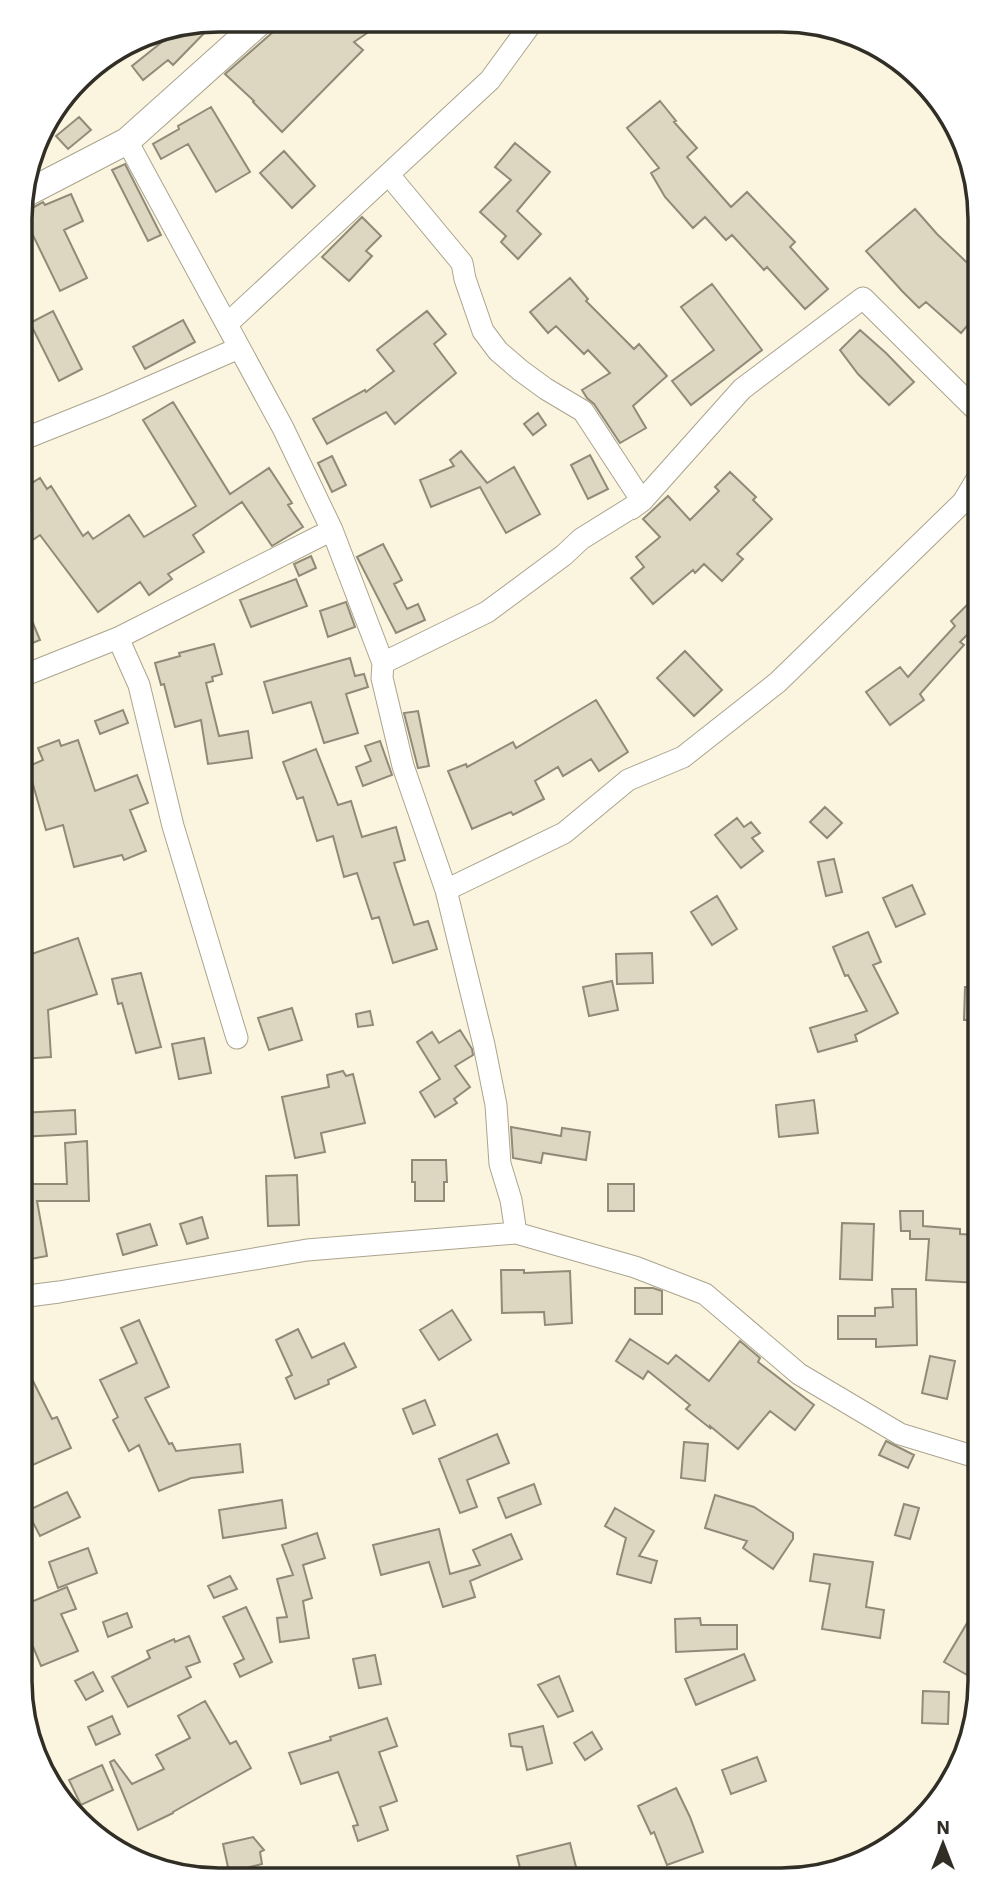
<svg xmlns="http://www.w3.org/2000/svg" width="999" height="1900" font-family="'IBM Plex Sans',sans-serif">
	<rect width="100%" height="100%" fill="#fbf4de"/>
	<!-- building -->
	<path fill="#ddd6c1" stroke="#918a77" stroke-width="2" d="M218 19 173 65 168 60 143 80 132 66 167 38 160 31Z
		M283 20H386L354 42 363 50 282 132 253 102 254 101 225 74 273 32Z
		M660 101 676 121 674 122 697 148 687 157 731 207 747 192 795 242 790 247 828 289 805 309 767 267 764 270 732 235 726 240 705 217 693 228 665 197 651 173 659 168 627 128Z
		M211 107 250 172 216 192 188 144 161 159 153 144 179 129 178 126Z
		M79 117 91 130 68 149 56 136Z
		M515 143 550 172 517 211 541 234 518 259 501 242 506 236 480 212 511 180 495 167Z
		M284 151 315 186 292 208 260 173Z
		M125 164 161 235 148 241 112 170Z
		M71 194 83 221 64 230 87 278 60 291 29 227 27 228 21 217V214L43 202 45 205Z
		M915 209 937 234 980 275V311L961 333 926 302 919 308 902 291 866 251Z
		M362 217 381 236 366 251 372 256 349 281 322 257Z
		M570 278 588 299 586 301 634 349 639 344 667 376 633 406 646 428 620 443 594 404 587 398 582 390 610 373 588 350 584 354 556 326 548 333 530 312Z
		M712 284 762 350 691 405 672 381 714 350 681 307Z
		M53 311 82 369 59 381 30 323Z
		M427 311 446 334 434 344 456 373 395 424 386 412 327 444 313 419 365 390 366 392 394 371 377 350Z
		M183 320 195 342 145 369 133 347Z
		M860 330 886 353 914 382 889 405 858 374 840 350Z
		M173 402 230 494 269 468 292 503 288 505 303 527 272 546 242 502 193 535 204 552 168 574 172 579 149 595 140 582 98 612 40 535 21 548V490L40 478 47 489 51 486 83 536 88 532 93 539 129 515 144 537 196 506 143 420Z
		M538 413 546 425 533 435 524 424Z
		M461 451 487 483 514 467 540 514 506 533 480 487 431 507 420 480 454 466 450 460Z
		M590 455 608 489 588 499 571 465Z
		M332 456 346 485 332 492 318 463Z
		M730 472 756 497 753 500 772 519 737 554 743 559 722 581 704 564 695 573 693 570 653 604 631 578 644 567 636 557 660 537 643 519 668 496 690 520 719 491 715 487Z
		M383 544 402 580 394 584 407 609 418 604 425 620 396 633 357 557Z
		M311 556 316 568 299 576 294 564Z
		M296 579 307 606 251 627 240 600Z
		M20 592 40 640 20 648Z
		M980 592V622L960 642 964 645 920 694 924 700 890 725 866 692 900 667 908 677 955 626 951 621Z
		M346 602 355 627 328 637 320 611Z
		M214 644 222 674 212 677 213 681 206 683 219 736 248 731 252 758 208 764 201 720 175 727 164 684 161 685 155 663 180 656 179 653Z
		M685 651 722 690 694 716 657 678Z
		M350 658 355 676 364 674 368 687 346 694 358 733 324 743 311 702 273 713 264 682Z
		M596 700 628 752 599 771 591 759 563 776 558 767 535 781 544 799 513 815 511 812 472 829 448 771 466 764 467 767 513 742 516 748Z
		M123 710 128 723 100 734 95 721Z
		M418 711 429 766 418 768 404 713Z
		M59 740 61 746 78 740 95 791 137 775 148 803 130 810 146 851 124 860 122 855 74 867 63 825 46 830 32 781 20 786V770L43 760 38 748Z
		M380 741 392 775 363 786 356 767 371 761 365 746Z
		M316 749 338 805 351 801 362 837 396 827 405 860 394 863 414 925 428 921 437 949 393 963 379 917 372 919 357 873 344 877 333 836 317 841 303 797 297 799 283 762Z
		M825 807 842 823 827 838 810 822Z
		M737 818 744 827 751 822 760 833 752 838 763 851 741 868 715 835Z
		M834 859 842 892 826 896 818 862Z
		M912 885 925 914 896 927 883 898Z
		M717 896 737 929 712 945 691 912Z
		M868 932 881 962 873 965 898 1013 855 1035 857 1041 818 1052 810 1028 867 1011 848 975 845 976 833 947Z
		M78 938 97 994 48 1010 51 1057 20 1059V958Z
		M652 953 653 983 617 984 616 954Z
		M141 973 161 1047 136 1053 122 1003 118 1004 112 979Z
		M612 981 618 1010 589 1016 583 987Z
		M965 987 980 988 979 1020H964Z
		M292 1008 302 1040 269 1050 258 1018Z
		M370 1011 373 1025 358 1027 356 1014Z
		M460 1030 472 1049 473 1055 455 1066 470 1087 454 1099 457 1103 435 1117 420 1092 440 1079 417 1042 432 1032 439 1043Z
		M204 1038 211 1073 179 1079 172 1044Z
		M343 1071 346 1076 353 1074 365 1123 321 1133 325 1152 295 1158 282 1097 329 1087 327 1075Z
		M814 1100 818 1133 779 1137 776 1105Z
		M75 1110 76 1134 20 1137V1113Z
		M511 1127 561 1136 562 1128 590 1132 586 1160 543 1153 541 1163 513 1158Z
		M87 1141 89 1201H37L47 1256 25 1260 20 1232V1221H22L21 1184H67L65 1143Z
		M412 1160H446L447 1182H444V1201H415V1182H412Z
		M297 1175 299 1225 268 1226 266 1176Z
		M608 1184H634V1211H608Z
		M900 1211H923V1226L960 1229V1234L979 1235V1283L926 1280 929 1239H910V1231H901Z
		M202 1217 208 1238 187 1244 180 1224Z
		M842 1223 874 1224 872 1280 840 1279Z
		M150 1224 157 1245 123 1255 117 1234Z
		M501 1270H524V1273L570 1271 572 1323 545 1325 544 1312 502 1313Z
		M635 1288H653L662 1291V1314H635Z
		M892 1289H916L917 1345 876 1347V1339H838V1316H875V1308L893 1307Z
		M452 1310 471 1340 439 1360 420 1330Z
		M139 1320 169 1387 145 1398 169 1444 172 1443 176 1451 240 1444 243 1472 191 1478 159 1491 139 1445 129 1451 113 1420 118 1417 100 1380 137 1363 121 1328Z
		M298 1329 312 1358 344 1343 356 1367 328 1380 329 1384 295 1399 286 1378 292 1375 276 1340Z
		M630 1339 668 1364 676 1355 709 1381 740 1341 760 1358 758 1362 814 1405 795 1430 770 1411 738 1449 710 1426V1428L686 1409 690 1405 648 1371 643 1379 616 1361Z
		M20 1355 52 1419 57 1417 71 1448 19 1471Z
		M930 1356 955 1361 947 1399 922 1393Z
		M425 1400 435 1425 413 1434 403 1409Z
		M497 1434 509 1463 467 1480 477 1507 460 1513 439 1459Z
		M886 1441 914 1455 908 1468 879 1455Z
		M684 1442 708 1444 705 1481 681 1478Z
		M534 1484 541 1504 506 1518 498 1498Z
		M67 1492 80 1517 40 1536 27 1511Z
		M715 1495 754 1507 793 1533V1539L773 1569 743 1548 747 1541 705 1528Z
		M282 1500 286 1528 223 1538 219 1510Z
		M904 1504 919 1508 910 1539 895 1535Z
		M615 1508 654 1531 639 1556 657 1561 651 1583 617 1574 626 1538 605 1526Z
		M439 1529 450 1574 480 1565 473 1550 511 1534 522 1559 470 1581 475 1597 443 1607 429 1562 381 1575 373 1545Z
		M317 1533 325 1558 303 1565 312 1598 303 1601 309 1638 280 1642 277 1618 287 1617 277 1579 293 1575 282 1545Z
		M88 1548 97 1573 58 1588 49 1562Z
		M814 1554 873 1562 866 1607 884 1610 880 1638 822 1629 830 1584 810 1581Z
		M230 1576 237 1589 214 1598 208 1586Z
		M67 1587 76 1609 61 1614 78 1651 41 1666 19 1613V1607Z
		M979 1603V1659L969 1676 944 1662Z
		M246 1607 272 1662 240 1677 234 1664 244 1659 223 1617Z
		M127 1613 132 1627 108 1637 103 1622Z
		M700 1618 701 1625H737V1649L676 1652 675 1619Z
		M189 1636 200 1662 186 1667 191 1677 128 1707 112 1677 150 1658 147 1651 174 1639 175 1642Z
		M744 1654 755 1680 696 1705 685 1679Z
		M375 1655 381 1684 359 1688 353 1659Z
		M93 1672 103 1691 86 1700 75 1681Z
		M559 1676 573 1711 558 1717 538 1685Z
		M923 1691 949 1692 948 1724 922 1723Z
		M205 1701 230 1744 236 1741 251 1768 173 1812V1813L138 1830 110 1762 114 1760 132 1784 164 1769 156 1755 190 1738 178 1716Z
		M112 1716 120 1734 96 1745 88 1727Z
		M387 1718 397 1746 379 1752 397 1801 380 1807 388 1830 358 1841 353 1826 358 1825 338 1772 301 1784 289 1753 331 1740 330 1737Z
		M543 1726 552 1763 527 1770 522 1747 511 1746 509 1734Z
		M592 1732 602 1749 585 1760 574 1743Z
		M757 1757 766 1781 731 1794 722 1770Z
		M102 1765 113 1790 81 1805 69 1780Z
		M676 1788 690 1817 703 1852 667 1865 654 1832 651 1834 638 1806Z
		M253 1837 264 1850 260 1852 262 1864 229 1872 223 1844Z
		M570 1843 577 1871 537 1880H523L517 1856Z"/>
	<g fill="none" stroke-linecap="round" stroke-linejoin="round">
		<!-- minor casing -->
		<g stroke="#aaa48f" stroke-width="23">
			<path id="minor" d="M127 141 283 428 332 530 383 663 382 678 403 766 446 890 484 1045 496 1105 500 1164 511 1200 516 1233
				M227 324 490 80 533 21
				M21 440 106 406 239 348
				M631 509 642 501 742 389 863 298 980 414
				M118 638 139 685 173 826 237 1038
				M383 663 487 612 564 555 581 539 642 501 583 411 546 389 520 370 498 351 483 331 465 279 462 263 389 175
				M20 677 118 638 332 530
				M446 890 564 833 628 780 683 757 778 682 963 502 980 474
				M20 1297 59 1292 307 1250 516 1233 635 1267 705 1294 799 1374 900 1434 979 1458"/>
		</g>
		<!-- tertiary casing -->
		<g stroke="#aaa48f" stroke-width="28">
			<path id="tertiary" d="M21 196 127 141 262 20"/>
		</g>
		<!-- minor -->
		<use href="#minor" stroke="#fff" stroke-width="21"/>
		<!-- tertiary -->
		<use href="#tertiary" stroke="#fff" stroke-width="26"/>
	</g>
	<!-- crop -->
	<path d="M0 0H999V1900H0ZM219 32H781A187 187 0 0 1 968 219V1681A187 187 0 0 1 781 1868H219A187 187 0 0 1 32 1681V219A187 187 0 0 1 219 32Z" fill="#fff" fill-rule="evenodd"/>
	<path fill="none" stroke="#312e26" stroke-width="3.5" d="M219 32H781A187 187 0 0 1 968 219V1681A187 187 0 0 1 781 1868H219A187 187 0 0 1 32 1681V219A187 187 0 0 1 219 32Z"/>
	<!-- north arrow -->
	<g transform="translate(943 1844)" stroke="#ffffff" stroke-width="5" paint-order="stroke">
	<path d="M0-5L12 26L0 18L-12 26Z" fill="#312e26"/>
	<text y="-10" font-size="19" font-weight="bold" text-anchor="middle" fill="#312e26">N</text>
	</g>
</svg>
